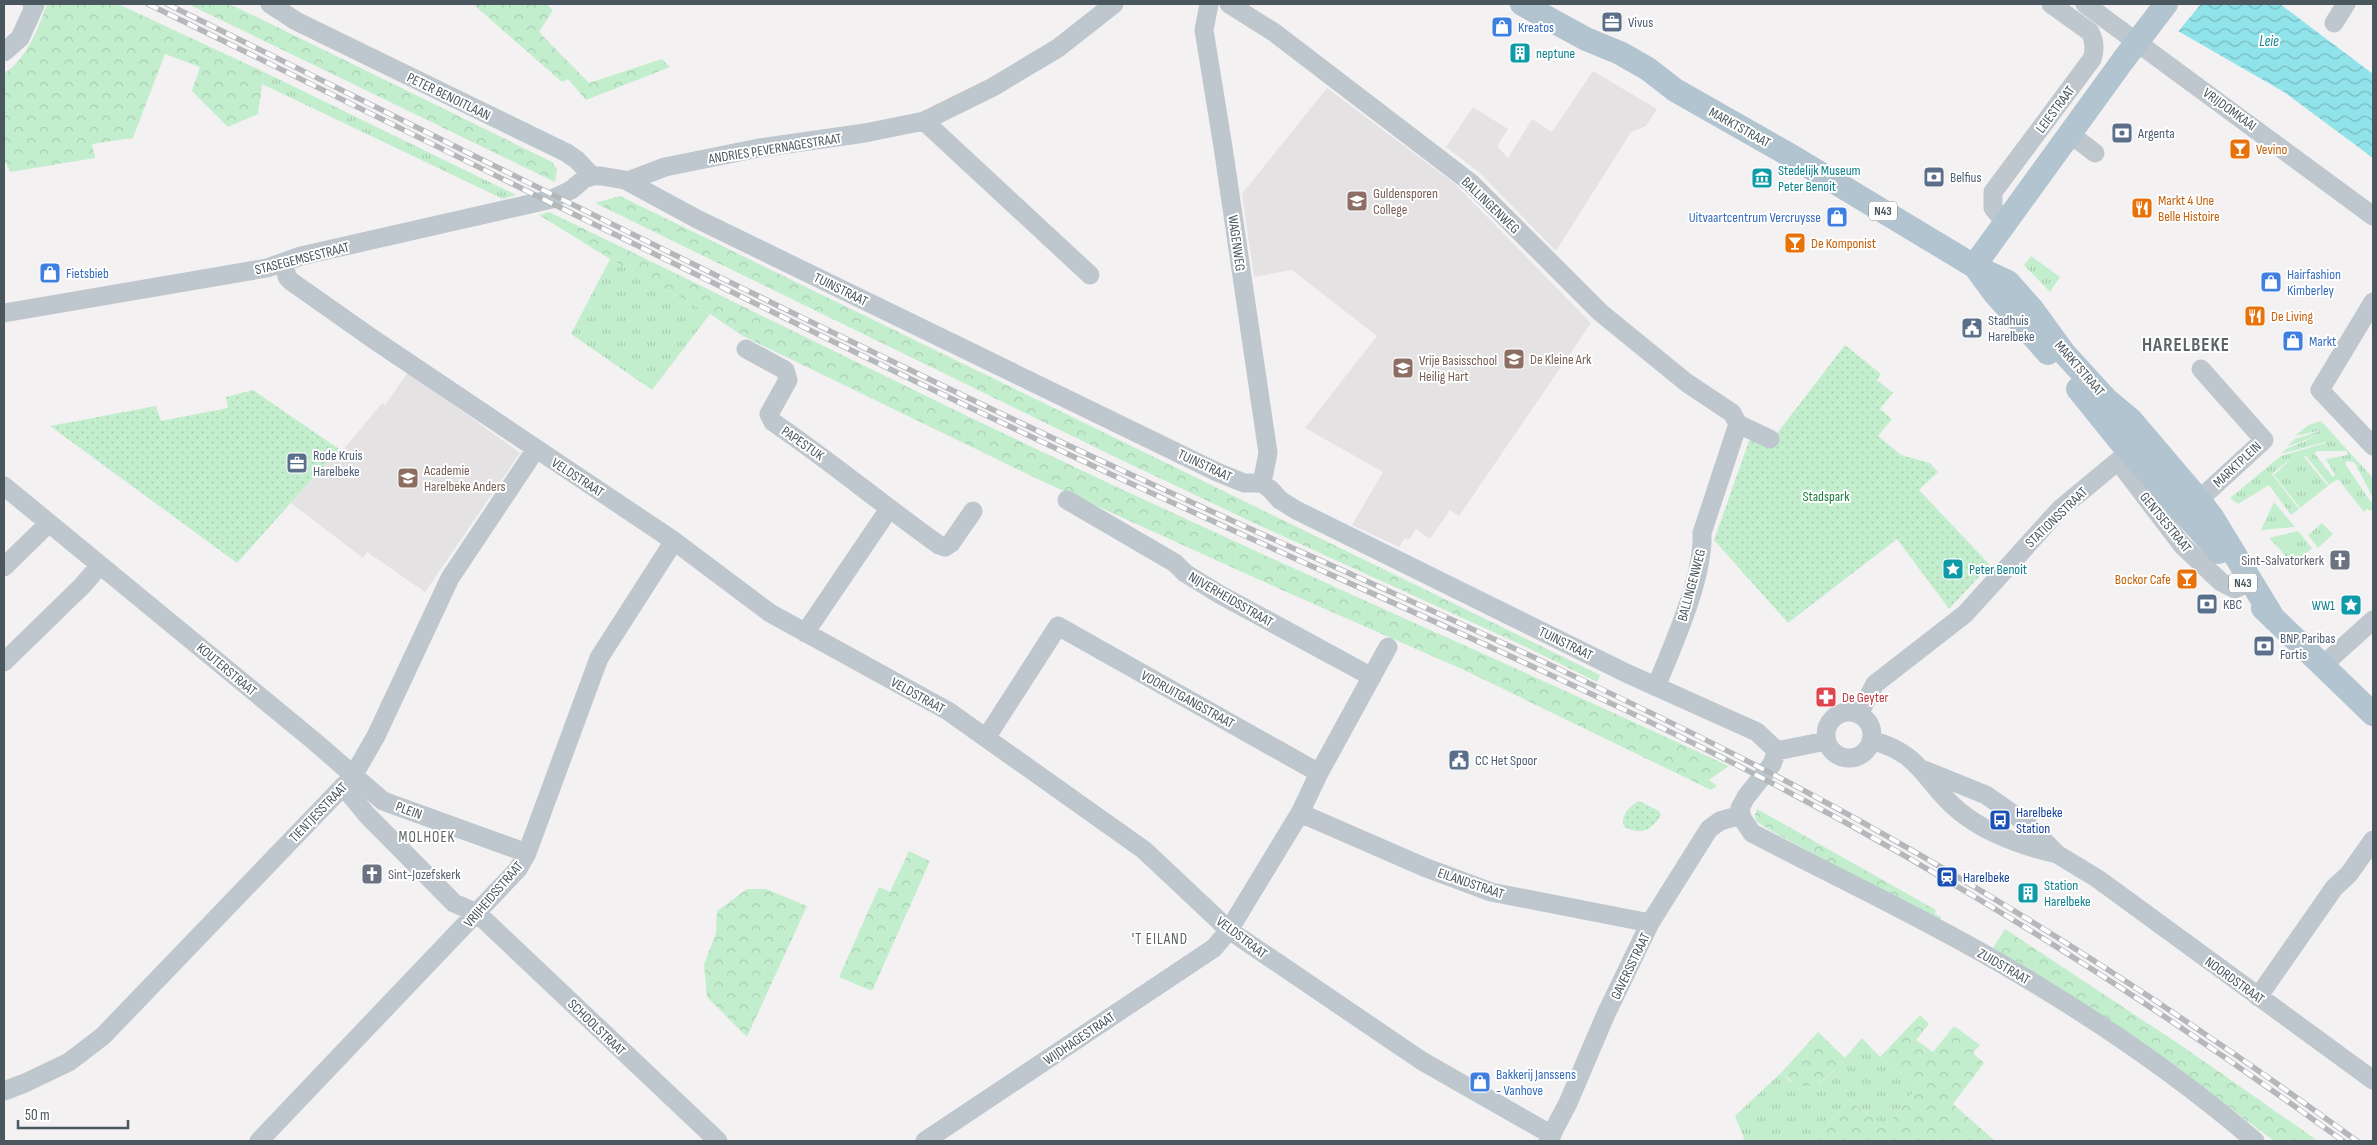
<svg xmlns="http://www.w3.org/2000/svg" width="2377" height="1145" font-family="'Sofia Sans Condensed',sans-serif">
	<defs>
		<pattern id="grass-tufts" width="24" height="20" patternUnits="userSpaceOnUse" patternTransform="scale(1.25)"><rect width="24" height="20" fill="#c3eece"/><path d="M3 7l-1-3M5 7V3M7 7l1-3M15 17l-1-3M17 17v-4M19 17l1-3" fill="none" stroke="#a9ceb3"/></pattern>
		<pattern id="forest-crowns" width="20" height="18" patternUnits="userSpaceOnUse" patternTransform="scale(1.25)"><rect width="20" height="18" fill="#c3eece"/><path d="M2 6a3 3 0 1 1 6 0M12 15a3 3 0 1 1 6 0" fill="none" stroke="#a9ceb3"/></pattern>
		<pattern id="park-dots" width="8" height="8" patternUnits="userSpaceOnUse" patternTransform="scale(1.25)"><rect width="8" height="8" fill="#c3eece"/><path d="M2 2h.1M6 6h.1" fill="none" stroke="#a9ceb3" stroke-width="1.8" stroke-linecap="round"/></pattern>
		<pattern id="water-waves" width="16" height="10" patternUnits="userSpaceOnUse" patternTransform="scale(1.25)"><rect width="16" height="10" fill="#91e3ea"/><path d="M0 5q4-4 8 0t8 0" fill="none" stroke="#78bbc1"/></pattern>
	</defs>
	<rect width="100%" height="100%" fill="#f4f1f2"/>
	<!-- education -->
	<path fill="#e4e2e3" d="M1593 71 1657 109 1646 126 1631 132 1556 251 1480 173 1446 147 1473 107 1508 129 1497 146 1508 158 1532 119 1552 132Z
		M1327 88 1455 184 1591 323 1459 516 1450 510 1430 539 1416 529 1409 540 1405 538 1399 547 1352 525 1383 472 1305 428 1377 336 1292 270 1254 277 1242 194Z
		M408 372 520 453 425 592 367 552 363 558 291 503 339 449 342 451 382 403 385 405Z"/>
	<!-- grass -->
	<path fill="url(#grass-tufts)" fill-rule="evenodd" d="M264 72 516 195 503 199 262 84Z
		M2031 256 2060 277 2050 292 2024 265Z
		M610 259 710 314 652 390 571 334Z
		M2321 421 2373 478V498L2355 463 2347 461 2345 464 2371 502 2373 501V508L2370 511 2367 509 2364 512 2338 479 2329 485 2306 456 2304 457 2328 486 2300 508 2274 475 2294 456 2272 474 2299 509 2291 515 2269 485 2238 504 2230 498 2281 456 2325 443V442L2281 454 2286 449 2319 435 2286 447 2295 439 2323 430 2295 436 2308 425ZM2347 451V455L2326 459 2335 475 2333 477 2315 454 2316 451Z
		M2274 502 2295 527 2261 530Z
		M2322 523 2333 534 2318 548 2308 535Z
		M2298 531 2312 548 2294 565 2269 538Z
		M1862 1038 1880 1057 1918 1086 1885 1128 1849 1100 1815 1141H1745L1735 1116 1782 1072 1790 1082 1819 1083 1831 1074Z"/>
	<!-- forest -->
	<path fill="url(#forest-crowns)" d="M47 4H118L264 72 258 114 228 127 192 91 200 67 165 54 133 138 92 144 95 158 10 172 4 159V74C27 58 38 29 47 4Z
		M188 4H229L265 21 552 162 557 169 555 182Z
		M473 4H546L553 10 539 32 589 83 662 59 670 67 586 100 568 79 562 82Z
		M620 196 1600 675 1597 682 1526 647 1254 523 1113 456 595 203Z
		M549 212C720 294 890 380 1062 461 1283 566 1508 663 1729 766L1709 780 1717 786 1711 790 1464 670 1282 590 1046 483 743 336 710 314 610 259 539 215Z
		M1757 809 1936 910 1935 914 1941 917 1938 921 1771 831 1756 821 1755 815Z
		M909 851 930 861 872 991 839 977 879 887 890 892Z
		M747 889H766L807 906 747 1037 707 997 704 964 716 933 717 911Z
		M2005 929 2185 1048 2318 1141H2274L2172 1064 1993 948Z
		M1920 1015 1929 1024 1916 1040 1933 1052 1954 1026 1980 1045 1973 1053 1984 1063 1953 1104 1995 1141H1815L1849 1100 1885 1128 1918 1086 1880 1057Z
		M1818 1032 1845 1058C1826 1080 1806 1101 1782 1072Z"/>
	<!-- park -->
	<path fill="url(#park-dots)" d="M1845 345 1881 374 1877 380 1893 393 1880 409 1892 419 1878 436 1901 455 1930 463 1938 472 1919 490 1990 565 1949 609 1897 539 1788 623 1714 540 1750 438 1768 445Z
		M253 390 339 449 237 563 50 426 156 406 161 421 228 408 226 397Z
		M1639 801 1659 811 1661 815C1651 831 1642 835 1624 827 1620 816 1629 806 1639 801Z"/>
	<!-- water -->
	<path fill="url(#water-waves)" d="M2131 4H2280L2373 74V158L2284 92Z"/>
	<!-- pier -->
	<path fill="#f4f1f2" d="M2134 4H2201L2177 33 2132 7Z"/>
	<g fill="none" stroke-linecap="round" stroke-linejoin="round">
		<!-- minor -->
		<path stroke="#bec7cd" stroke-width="19" d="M270 4 296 21 567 153 577 160 592 176
			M1209 4 1204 30 1223 147 1268 453 1262 483
			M1229 4 1275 33 1471 183 1601 313 1687 383 1732 413 1738 424 1702 533C1704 577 1673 645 1656 687
			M2085 4 2373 216
			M2334 23 2346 4
			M4 52 20 38 35 5 32 4
			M924 121 1090 275
			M2070 134 2095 153
			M628 181 665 167 759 148 865 133 924 121 993 87 1058 48 1114 4
			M2006 223 1993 208V192L2092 59C2095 50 2095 41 2090 32L2051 4
			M284 262 287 277 292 282 373 339 674 541 770 613 948 711 1144 850 1229 930 1422 1061 1552 1135
			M2373 302 2320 390 2373 446
			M4 313 267 268 301 256 552 199 571 190 584 179 592 176H601L625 180 697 219 1217 472 1244 483H1262L1270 489 1280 500 1296 510 1626 673 1757 732 1777 751
			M746 349 785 370 788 380 769 414 773 422C830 461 883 505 939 545L945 547 951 543 973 511
			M1738 424 1770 439
			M2118 461 2182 545 2221 582 2235 589 2250 582
			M4 486 314 741 383 801 527 853
			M1067 500 1175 563 1185 573 1219 594 1372 677
			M2190 508 2264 440 2201 369
			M4 567 49 523
			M805 633 889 509
			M4 662 83 585 100 565
			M2322 666 2373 620
			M1826 735a23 23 0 1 1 46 0a23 23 0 1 1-46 0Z
			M1859 714 1875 684 1965 614 2060 509 2130 451 2143 450
			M986 738 1058 626 1319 773
			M1871 740C1923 754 1924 782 1959 811 1987 834 2022 846 2057 854
			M1777 751 1772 764 1746 797 1740 808 1742 818 1752 833C1834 876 1920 916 2000 963 2090 1015 2177 1074 2255 1141
			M1777 751 1826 741
			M1924 770 1986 795 2026 823 2057 854 2098 879 2373 1080
			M343 786 367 815 454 903 477 913 718 1141
			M1300 813 1424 867 1491 892 1650 923
			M2258 997 2334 888 2349 874 2373 840
			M4 1091 25 1083 69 1062 103 1036 353 776 376 736 450 578 536 449
			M259 1141 518 869 527 853 599 658 674 541
			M925 1141 1214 948 1229 930 1300 813 1319 773 1388 647
			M1548 1141 1568 1103 1606 1014 1650 923 1709 829 1720 821 1741 815"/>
		<!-- major -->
		<path stroke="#b2c4cf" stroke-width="24" d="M1522 4 1586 39 1620 53 1648 69 1675 90 1793 157 1974 266 2008 282 2032 309 2064 353 2107 400 2131 420 2199 500 2212 517 2274 619
			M1974 266 2124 59
			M1976 268 1996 295 2048 353
			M2078 389 2120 441 2219 552
			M2263 608 2373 714"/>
		<!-- rail casing -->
		<g stroke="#b4b8bb" stroke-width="5.5">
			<path id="rail" d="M148 4C461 157 772 315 1087 463 1297 562 1511 652 1719 756 1938 866 2145 997 2343 1141
				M167 4C475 155 782 311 1093 457 1329 567 1571 667 1801 789 1995 892 2180 1012 2357 1141"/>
		</g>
		<!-- rail -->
		<use href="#rail" stroke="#fff" stroke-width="4" stroke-dasharray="11" stroke-linecap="butt"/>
		<!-- major-bridge -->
		<path stroke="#b2c4cf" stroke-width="24" d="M2124 59 2166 4"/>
	</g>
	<!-- icons -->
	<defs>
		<g id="office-square" transform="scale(1.125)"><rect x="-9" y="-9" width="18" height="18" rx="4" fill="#5c6f8a" stroke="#fff"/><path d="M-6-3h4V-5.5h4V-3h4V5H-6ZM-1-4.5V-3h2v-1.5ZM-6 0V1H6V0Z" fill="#fff"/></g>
		<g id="shop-square" transform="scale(1.125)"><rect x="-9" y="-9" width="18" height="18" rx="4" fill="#3f7fe0" stroke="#fff"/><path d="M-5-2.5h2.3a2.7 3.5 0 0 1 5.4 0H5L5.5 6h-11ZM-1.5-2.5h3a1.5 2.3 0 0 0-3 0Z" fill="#fff"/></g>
		<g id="building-square" transform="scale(1.125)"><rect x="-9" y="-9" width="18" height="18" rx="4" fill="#0f9aa8" stroke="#fff"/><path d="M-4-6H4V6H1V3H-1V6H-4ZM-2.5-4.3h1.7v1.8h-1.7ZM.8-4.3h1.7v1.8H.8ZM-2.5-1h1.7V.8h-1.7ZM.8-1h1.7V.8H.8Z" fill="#fff"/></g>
		<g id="bank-square" transform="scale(1.125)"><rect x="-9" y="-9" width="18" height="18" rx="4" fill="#5c6f8a" stroke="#fff"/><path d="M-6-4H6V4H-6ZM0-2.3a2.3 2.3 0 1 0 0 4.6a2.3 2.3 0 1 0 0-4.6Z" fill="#fff"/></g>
		<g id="bar-square" transform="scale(1.125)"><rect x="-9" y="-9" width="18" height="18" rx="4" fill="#e8710a" stroke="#fff"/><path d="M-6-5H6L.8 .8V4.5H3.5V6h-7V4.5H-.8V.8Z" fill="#fff"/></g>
		<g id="museum-square" transform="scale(1.125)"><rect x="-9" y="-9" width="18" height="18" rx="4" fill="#0f9aa8" stroke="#fff"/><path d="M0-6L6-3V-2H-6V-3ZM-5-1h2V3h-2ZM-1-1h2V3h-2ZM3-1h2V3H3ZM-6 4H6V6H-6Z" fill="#fff"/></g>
		<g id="school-square" transform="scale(1.125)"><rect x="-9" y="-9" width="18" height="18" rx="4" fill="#8d6e63" stroke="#fff"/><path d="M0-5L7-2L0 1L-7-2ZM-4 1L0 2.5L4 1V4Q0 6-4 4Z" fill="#fff"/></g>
		<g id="restaurant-square" transform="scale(1.125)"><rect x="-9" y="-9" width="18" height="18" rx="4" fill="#e8710a" stroke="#fff"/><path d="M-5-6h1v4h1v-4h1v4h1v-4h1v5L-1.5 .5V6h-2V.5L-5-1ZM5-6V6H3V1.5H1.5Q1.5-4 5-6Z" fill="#fff"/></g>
		<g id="civic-square" transform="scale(1.125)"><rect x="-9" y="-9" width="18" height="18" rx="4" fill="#5c6f8a" stroke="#fff"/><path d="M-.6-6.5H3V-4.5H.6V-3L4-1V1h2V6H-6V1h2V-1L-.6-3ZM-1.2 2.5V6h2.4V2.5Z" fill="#fff"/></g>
		<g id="church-square" transform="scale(1.125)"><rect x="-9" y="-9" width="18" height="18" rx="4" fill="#6b7280" stroke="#fff"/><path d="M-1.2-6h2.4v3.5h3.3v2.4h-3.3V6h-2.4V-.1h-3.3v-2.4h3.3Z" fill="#fff"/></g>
		<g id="sight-square" transform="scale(1.125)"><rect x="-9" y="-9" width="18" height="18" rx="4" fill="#0f9aa8" stroke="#fff"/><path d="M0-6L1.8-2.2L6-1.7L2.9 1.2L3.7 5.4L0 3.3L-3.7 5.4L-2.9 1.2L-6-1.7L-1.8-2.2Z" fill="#fff"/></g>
		<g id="pharmacy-square" transform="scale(1.125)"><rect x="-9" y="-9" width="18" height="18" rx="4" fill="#e0444e" stroke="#fff"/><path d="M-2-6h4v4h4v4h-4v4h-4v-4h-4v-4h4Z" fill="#fff"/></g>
		<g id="bus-square" transform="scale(1.125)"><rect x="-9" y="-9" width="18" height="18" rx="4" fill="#1a4fb4" stroke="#fff"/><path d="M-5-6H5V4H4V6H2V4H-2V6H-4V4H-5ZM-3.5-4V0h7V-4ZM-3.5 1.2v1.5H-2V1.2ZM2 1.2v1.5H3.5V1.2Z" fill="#fff"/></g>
		<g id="station-square" transform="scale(1.125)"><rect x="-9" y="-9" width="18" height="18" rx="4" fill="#1a4fb4" stroke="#fff"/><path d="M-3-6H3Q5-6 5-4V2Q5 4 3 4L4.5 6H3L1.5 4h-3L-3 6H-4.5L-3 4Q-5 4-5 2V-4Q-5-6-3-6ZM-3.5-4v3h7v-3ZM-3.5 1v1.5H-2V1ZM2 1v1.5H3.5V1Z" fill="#fff"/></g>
	</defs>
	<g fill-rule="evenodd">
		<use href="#office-square" x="1612" y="22"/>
		<use href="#shop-square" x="1502" y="27"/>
		<use href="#building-square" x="1520" y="53"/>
		<use href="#bank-square" x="2122" y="133"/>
		<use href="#bar-square" x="2240" y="149"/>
		<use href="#bank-square" x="1934" y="177"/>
		<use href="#museum-square" x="1762" y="178"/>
		<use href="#school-square" x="1357" y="201"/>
		<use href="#restaurant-square" x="2142" y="208"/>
		<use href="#shop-square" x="1837" y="217"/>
		<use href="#bar-square" x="1795" y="243"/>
		<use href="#shop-square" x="50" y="273"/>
		<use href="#shop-square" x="2271" y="282"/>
		<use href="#restaurant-square" x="2255" y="316"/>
		<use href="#civic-square" x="1972" y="328"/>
		<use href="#shop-square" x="2293" y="341"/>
		<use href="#school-square" x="1514" y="359"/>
		<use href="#school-square" x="1403" y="368"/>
		<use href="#office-square" x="297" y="463"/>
		<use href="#school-square" x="408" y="478"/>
		<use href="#church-square" x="2340" y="560"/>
		<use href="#sight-square" x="1953" y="569"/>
		<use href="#bar-square" x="2187" y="579"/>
		<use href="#bank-square" x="2207" y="604"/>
		<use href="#sight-square" x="2351" y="605"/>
		<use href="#bank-square" x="2264" y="646"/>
		<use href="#pharmacy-square" x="1826" y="697"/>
		<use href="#civic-square" x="1459" y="760"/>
		<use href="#bus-square" x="2000" y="820"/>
		<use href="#church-square" x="372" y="874"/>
		<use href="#station-square" x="1947" y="877"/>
		<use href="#building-square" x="2028" y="893"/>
		<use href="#shop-square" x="1480" y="1082"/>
	</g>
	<g text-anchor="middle" stroke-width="4" stroke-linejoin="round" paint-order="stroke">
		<!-- shield labels -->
		<g fill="#fff" stroke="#80898e" stroke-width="1">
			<rect x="1869" y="201.5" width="28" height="19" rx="4"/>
			<rect x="2229" y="573.5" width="28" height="19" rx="4"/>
		</g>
		<g font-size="12" font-weight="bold" fill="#4a575e">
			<text x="1883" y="215">N43</text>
			<text x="2243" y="587">N43</text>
		</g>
		<!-- service labels -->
		<g font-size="14" fill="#4e5e75" stroke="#fff" text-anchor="start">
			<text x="1628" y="27">Vivus</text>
			<text x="2138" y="138">Argenta</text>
			<text x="1950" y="182">Belfius</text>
			<text x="1988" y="325">Stadhuis<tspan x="1988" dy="16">Harelbeke</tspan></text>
			<text x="313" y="460">Rode Kruis<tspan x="313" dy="16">Harelbeke</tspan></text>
			<text x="2223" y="609">KBC</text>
			<text x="2280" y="643">BNP Paribas<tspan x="2280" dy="16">Fortis</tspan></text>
			<text x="1475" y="765">CC Het Spoor</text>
		</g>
		<!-- shop labels -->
		<g font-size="14" fill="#366cbe" stroke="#fff" text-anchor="start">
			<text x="1518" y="32">Kreatos</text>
			<text x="1821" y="222" text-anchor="end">Uitvaartcentrum Vercruysse</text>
			<text x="66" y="278">Fietsbieb</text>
			<text x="2287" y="279">Hairfashion<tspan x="2287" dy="16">Kimberley</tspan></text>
			<text x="2309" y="346">Markt</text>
			<text x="1496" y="1079">Bakkerij Janssens<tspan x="1496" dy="16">- Vanhove</tspan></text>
		</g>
		<!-- culture labels -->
		<g font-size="14" fill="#0d838f" stroke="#fff" text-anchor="start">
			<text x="1536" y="58">neptune</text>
			<text x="1778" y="175">Stedelijk Museum<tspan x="1778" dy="16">Peter Benoit</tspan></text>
			<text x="1969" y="574">Peter Benoit</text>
			<text x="2335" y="610" text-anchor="end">WW1</text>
			<text x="2044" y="890">Station<tspan x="2044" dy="16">Harelbeke</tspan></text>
		</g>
		<!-- street labels -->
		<g font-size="14" fill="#4a575e" stroke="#fff">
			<text transform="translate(449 96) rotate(26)" y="5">PETER BENOITLAAN</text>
			<text transform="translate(2055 109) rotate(-53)" y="5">LEIESTRAAT</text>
			<text transform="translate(2230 109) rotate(36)" y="5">VRIJDOMKAAI</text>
			<text transform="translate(1740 127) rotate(29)" y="5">MARKTSTRAAT</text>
			<text transform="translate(775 148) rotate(-9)" y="5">ANDRIES PEVERNAGESTRAAT</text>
			<text transform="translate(1491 205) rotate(44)" y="5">BALLINGENWEG</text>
			<text transform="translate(1237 243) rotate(82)" y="5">WAGENWEG</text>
			<text transform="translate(302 258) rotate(-14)" y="5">STASEGEMSESTRAAT</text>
			<text transform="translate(841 289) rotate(26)" y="5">TUINSTRAAT</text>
			<text transform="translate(2080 368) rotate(49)" y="5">MARKTSTRAAT</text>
			<text transform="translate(803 443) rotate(35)" y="5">PAPESTUK</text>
			<text transform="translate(2237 464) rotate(-43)" y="5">MARKTPLEIN</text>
			<text transform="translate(1205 465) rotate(25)" y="5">TUINSTRAAT</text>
			<text transform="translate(578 477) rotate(33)" y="5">VELDSTRAAT</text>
			<text transform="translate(2056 517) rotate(-44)" y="5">STATIONSSTRAAT</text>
			<text transform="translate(2166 522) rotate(51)" y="5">GENTSESTRAAT</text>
			<text transform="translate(1691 585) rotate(-75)" y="5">BALLINGENWEG</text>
			<text transform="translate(1231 599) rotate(30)" y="5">NIJVERHEIDSSTRAAT</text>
			<text transform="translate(1566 643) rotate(26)" y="5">TUINSTRAAT</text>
			<text transform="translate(227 669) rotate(40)" y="5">KOUTERSTRAAT</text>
			<text transform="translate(918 695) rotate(29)" y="5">VELDSTRAAT</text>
			<text transform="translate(1188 699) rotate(29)" y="5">VOORUITGANGSTRAAT</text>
			<text transform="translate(409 810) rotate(20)" y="5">PLEIN</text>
			<text transform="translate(318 812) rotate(-46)" y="5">TIENTJESSTRAAT</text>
			<text transform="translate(1471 883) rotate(19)" y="5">EILANDSTRAAT</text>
			<text transform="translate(493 894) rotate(-49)" y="5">VRIJHEIDSSTRAAT</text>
			<text transform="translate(1242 937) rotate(37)" y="5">VELDSTRAAT</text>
			<text transform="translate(1630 966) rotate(-64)" y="5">GAVERSSTRAAT</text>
			<text transform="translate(2004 966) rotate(30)" y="5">ZUIDSTRAAT</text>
			<text transform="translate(2235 980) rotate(36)" y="5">NOORDSTRAAT</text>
			<text transform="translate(597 1027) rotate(44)" y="5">SCHOOLSTRAAT</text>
			<text transform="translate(1079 1038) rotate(-34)" y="5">WIJDHAGESTRAAT</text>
		</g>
		<!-- food labels -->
		<g font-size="14" fill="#c56008" stroke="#fff" text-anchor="start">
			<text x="2256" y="154">Vevino</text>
			<text x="2158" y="205">Markt 4 Une<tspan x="2158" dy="16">Belle Histoire</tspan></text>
			<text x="1811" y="248">De Komponist</text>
			<text x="2271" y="321">De Living</text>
			<text x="2171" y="584" text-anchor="end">Bockor Cafe</text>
		</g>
		<!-- education labels -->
		<g font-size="14" fill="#785e54" stroke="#fff" text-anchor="start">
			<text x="1373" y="198">Guldensporen<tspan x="1373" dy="16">College</tspan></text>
			<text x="1530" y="364">De Kleine Ark</text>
			<text x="1419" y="365">Vrije Basisschool<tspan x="1419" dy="16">Heilig Hart</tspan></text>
			<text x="424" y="475">Academie<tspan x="424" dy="16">Harelbeke Anders</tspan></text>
		</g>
		<!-- park labels -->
		<g font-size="14" fill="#1b7f3f" stroke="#fff">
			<text x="1826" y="501">Stadspark</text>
		</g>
		<!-- worship labels -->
		<g font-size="14" fill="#5b616d" stroke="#fff" text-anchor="end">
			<text x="2324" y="565">Sint-Salvatorkerk</text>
			<text x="388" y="879" text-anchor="start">Sint-Jozefskerk</text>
		</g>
		<!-- health labels -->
		<g font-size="14" fill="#be3a42" stroke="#fff" text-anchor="start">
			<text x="1842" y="702">De Geyter</text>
		</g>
		<!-- transit labels -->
		<g font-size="14" fill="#164399" stroke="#fff" text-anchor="start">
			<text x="2016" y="817">Harelbeke<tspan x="2016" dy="16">Station</tspan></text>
			<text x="1963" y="882">Harelbeke</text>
		</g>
		<!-- water labels -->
		<g font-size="15" font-style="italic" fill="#12828b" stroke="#fff">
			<text x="2269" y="46">Leie</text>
		</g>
		<!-- neighbourhood labels -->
		<g font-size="15" letter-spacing="1" fill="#5e6366" stroke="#fff">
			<text x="427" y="842">MOLHOEK</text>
			<text x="1160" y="944">'T EILAND</text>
		</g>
		<!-- district labels -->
		<g font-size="19" font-weight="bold" letter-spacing="1" fill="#5e6366" stroke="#fff">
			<text x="2186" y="351">HARELBEKE</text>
		</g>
	</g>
	<!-- border -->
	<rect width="2377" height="1145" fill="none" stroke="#4a575e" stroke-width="10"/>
	<!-- scale -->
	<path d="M18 1120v8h110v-8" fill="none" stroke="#4a575e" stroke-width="2.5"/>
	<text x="25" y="1120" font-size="15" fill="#4a575e" stroke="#ffffff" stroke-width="4" paint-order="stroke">50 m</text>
</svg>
